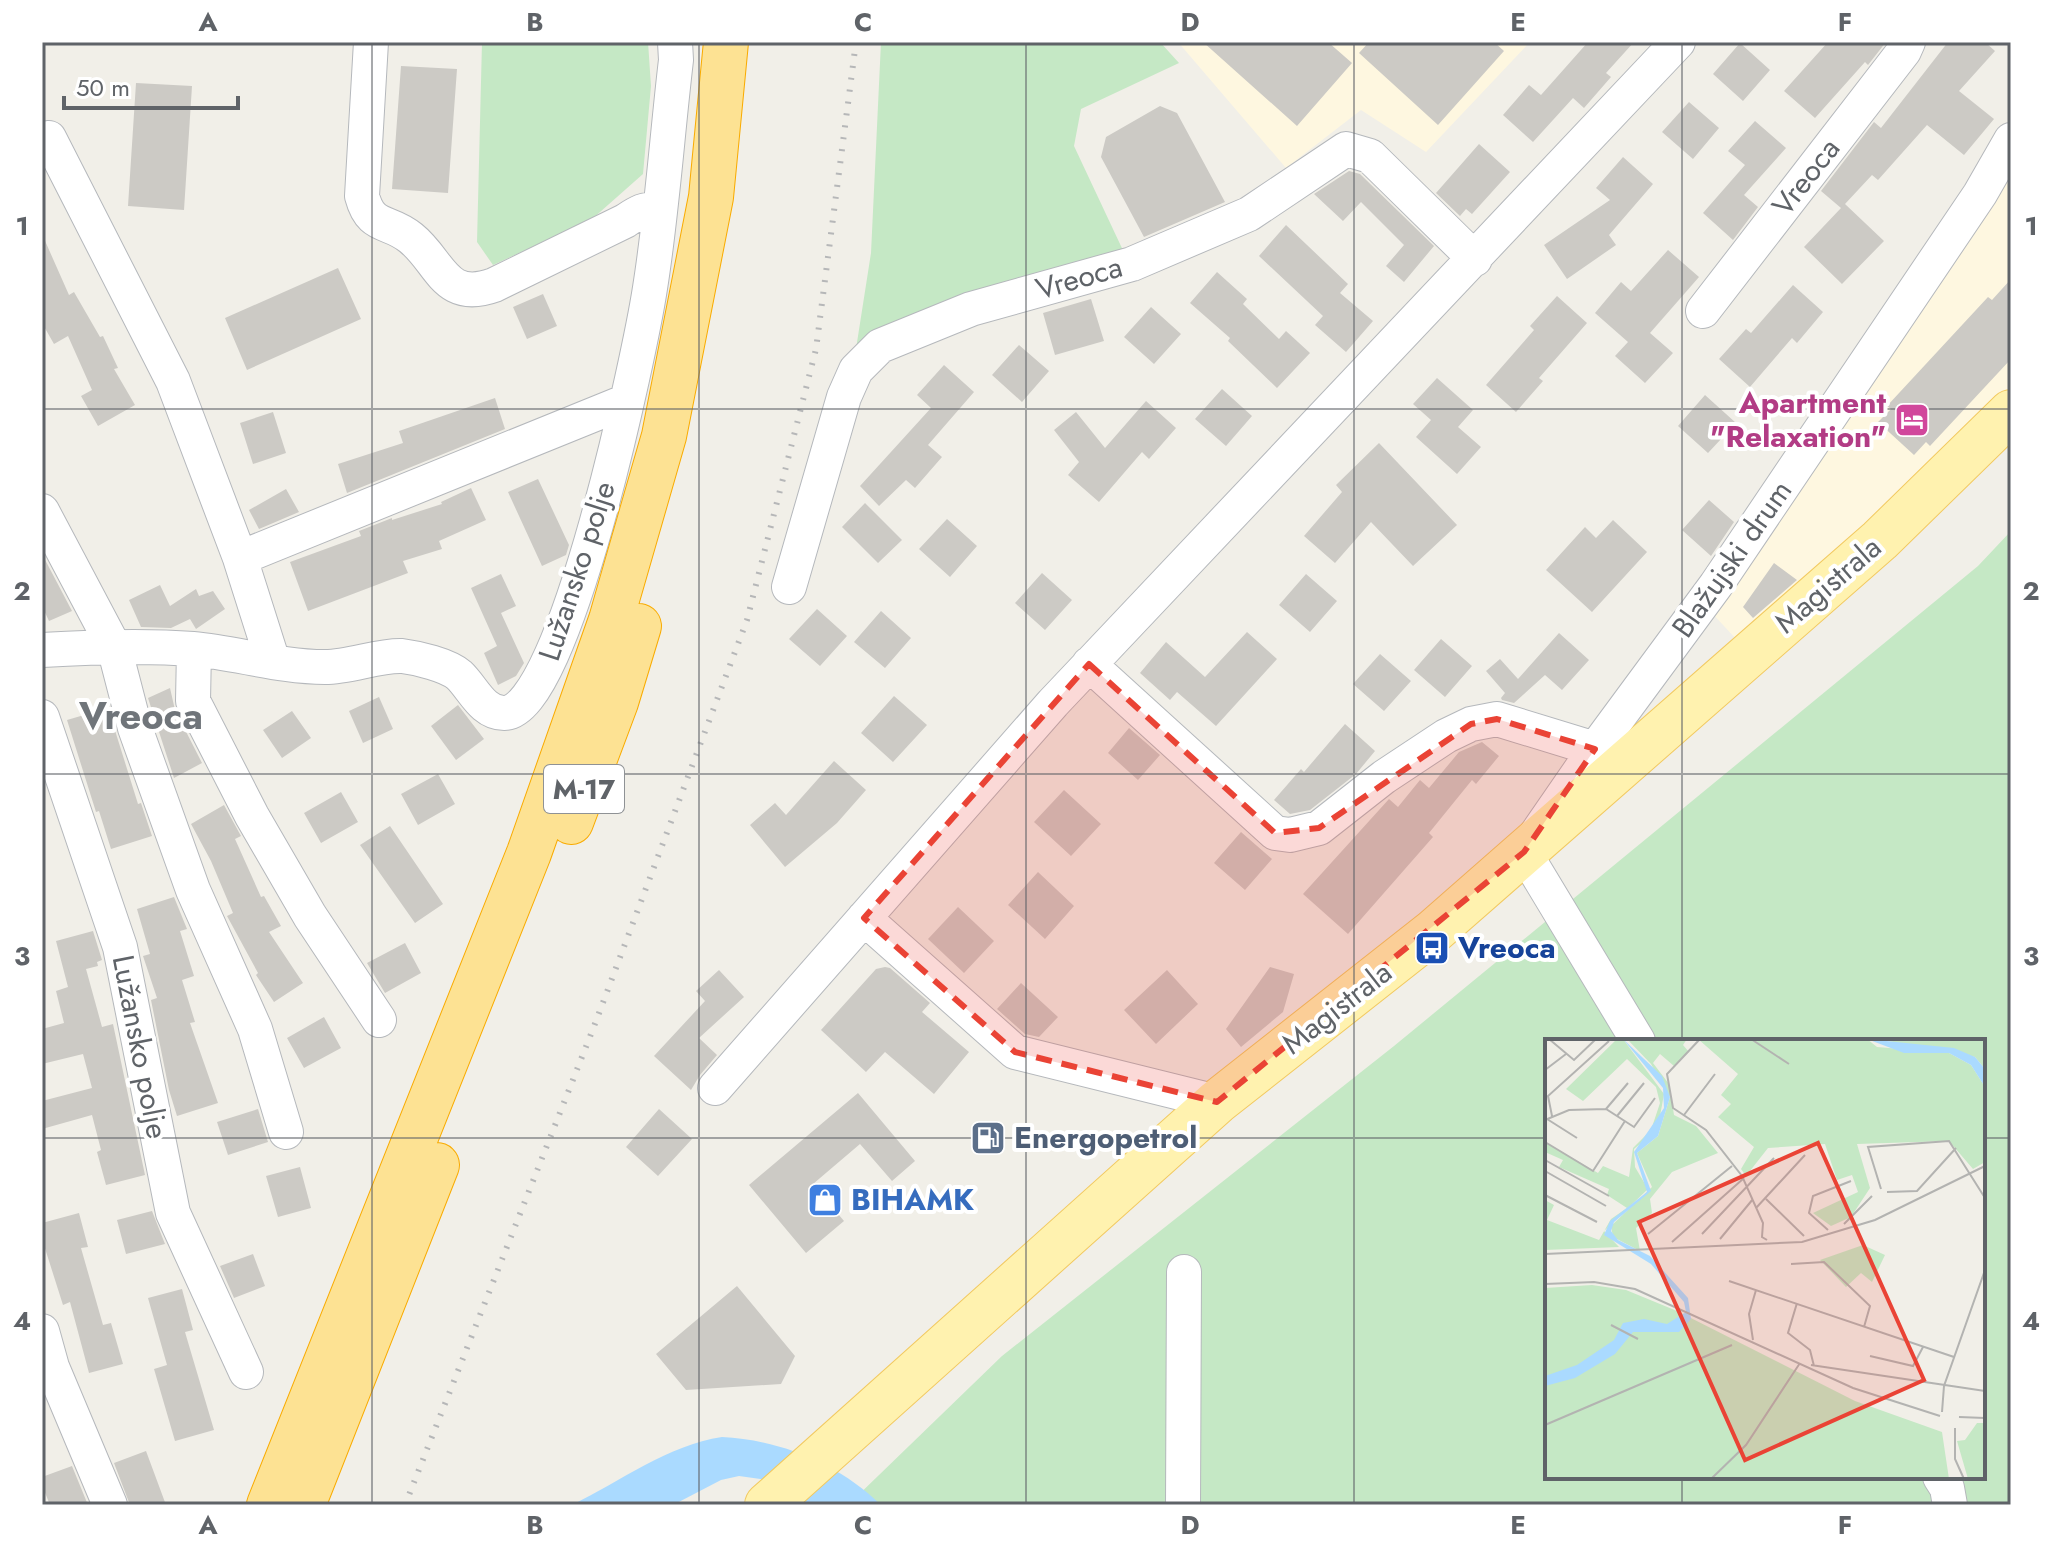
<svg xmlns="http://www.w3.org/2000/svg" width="2053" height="1547" font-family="Jost,sans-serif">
	<rect width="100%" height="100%" fill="#f1efe8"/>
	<!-- commercial -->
	<path fill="#fef7e0" d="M1178 42H1530L1426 152 1361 110 1286 168Z
		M2011 169V412L1750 654 1711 612Z"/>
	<!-- green -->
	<path fill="#c5e8c5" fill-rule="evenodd" d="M482 42H648L651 86 643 174 591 220 493 265 477 242Z
		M881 42H1160L1179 63 1081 109 1074 146 1128 261 853 368 871 253Z
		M2011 531V1505H848L1002 1356 1394 1046 1978 566ZM1547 1041H1983V1477H1547Z"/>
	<!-- water -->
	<path fill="#aadaff" d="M722 1437C781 1440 839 1464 881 1505H803L800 1496 776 1481 739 1476 721 1480 673 1505H572C621 1481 668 1445 722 1437Z"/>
	<!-- building -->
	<path fill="#cccac5" d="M1203 42H1328L1352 63 1297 126Z
		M1369 42H1494L1504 51 1438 125 1359 53Z
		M1588 42H1634L1606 73 1611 77 1584 108 1573 98 1533 142 1503 115 1529 85 1541 95Z
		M1828 42H1886L1868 65 1865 62 1815 118 1784 91Z
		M1948 42H1985L1995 51 1959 91 1994 119 1964 155 1927 125 1878 180 1872 175 1845 204 1884 241 1842 284 1804 247 1841 208 1821 191 1874 122 1881 128Z
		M1740 43 1770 70 1743 101 1713 74Z
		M401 66 457 69 448 193 392 189Z
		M136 83 192 86 184 210 128 206Z
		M1689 102 1719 128 1693 159 1662 132Z
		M1160 106 1177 113 1225 202 1144 237 1101 157 1106 137Z
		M1755 121 1786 148 1744 195 1758 207 1733 240 1703 213 1745 165 1728 151Z
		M1479 144 1510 172 1472 214 1466 209 1460 216 1436 193Z
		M1623 157 1653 184 1609 235 1616 245 1567 279 1544 245 1610 200 1596 188Z
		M1349 171 1360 174 1434 246 1404 282 1386 266 1404 245 1361 202 1343 221 1314 194Z
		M1286 225 1348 284 1340 293 1373 321 1346 352 1315 325 1323 316 1259 256Z
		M42 234 69 295 74 292 100 337 103 336 118 368 114 369 135 405 98 426 81 396 92 390 68 336 54 344 42 323Z
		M1668 250 1699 277 1650 333 1673 353 1645 383 1615 356 1628 342 1595 313 1621 282 1631 291Z
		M338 268 361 319 247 370 225 318Z
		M1217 272 1247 299 1243 304 1279 339 1286 331 1310 353 1277 388 1228 341 1230 338 1190 303Z
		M2011 279V359L1930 446 1926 442 1914 455 1878 422 1891 409 1887 406 1988 297 1992 300Z
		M1793 285 1823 312 1797 343 1792 338 1750 387 1719 359 1746 329 1751 333Z
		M543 294 557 326 527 339 513 307Z
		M1557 296 1587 323 1539 378 1543 381 1516 412 1486 385 1534 330 1530 326Z
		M1091 299 1104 341 1055 355 1043 313Z
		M1151 307 1181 334 1154 364 1124 337Z
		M1019 345 1049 371 1022 402 992 375Z
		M944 365 974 392 928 445 942 457 915 488 906 480 879 506 860 486 931 408 917 395Z
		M1437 378 1473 410 1458 427 1481 447 1457 474 1416 437 1431 420 1413 404Z
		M1222 389 1252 416 1226 446 1195 419Z
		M1705 395 1736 423 1708 453 1678 426Z
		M495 398 505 429 347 493 338 464 403 443 399 431Z
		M1146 401 1176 428 1149 459 1142 452 1099 502 1068 475 1079 462 1054 430 1076 412 1105 448Z
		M273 412 286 453 253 464 240 423Z
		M1379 443 1457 525 1413 566 1371 522 1335 563 1304 536 1342 492 1336 485Z
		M538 479 569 545 566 555 542 566 508 492Z
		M471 488 486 520 439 541 442 549 403 561 408 573 308 611 290 562 361 536 359 531 392 518V520L442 504 441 502Z
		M286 489 299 512 259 529 249 510Z
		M1709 500 1734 522 1711 556 1682 530Z
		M865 503 902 540 878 563 842 527Z
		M947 519 977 546 950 577 919 549Z
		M1613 520 1647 552 1592 612 1546 570 1585 527 1596 538Z
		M42 554 72 611 49 621 42 606Z
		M1774 563 1797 580 1753 618 1743 607Z
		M1042 573 1072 600 1045 630 1015 603Z
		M501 574 516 606 501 613 524 663 516 676 498 685 484 653 497 646 471 588Z
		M1306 574 1337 601 1310 632 1279 605Z
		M160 585 170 606 196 589 199 596 213 591 225 609 196 629 190 619 171 628 141 627 129 600Z
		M817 609 847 636 820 666 789 639Z
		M881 611 911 638 885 668 854 642Z
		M1247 632 1277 659 1216 726 1177 692 1170 700 1140 673 1166 642 1205 677Z
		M1559 633 1589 660 1562 690 1545 675 1514 703 1502 700 1501 698 1505 693 1486 671 1500 659 1518 679Z
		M1441 639 1472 666 1445 697 1414 670Z
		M1380 654 1411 681 1384 711 1353 684Z
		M170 688 175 710 202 763 174 778 148 698Z
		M894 696 927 725 893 762 861 733Z
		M379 697 393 729 363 743 349 711Z
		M458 705 484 739 456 760 431 726Z
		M108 708 138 804 141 803 152 836 111 849 99 811 96 812 67 720Z
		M292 711 311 738 282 758 263 730Z
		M1345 724 1375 751 1356 774 1310 810 1290 814 1274 800 1301 769 1304 772Z
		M1129 728 1160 755 1138 780 1108 753Z
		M1482 742 1499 756 1476 784 1472 780 1429 833 1433 837 1348 934 1303 894 1389 799 1398 807 1420 780 1429 788 1459 752Z
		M834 761 866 790 837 823 785 867 750 825 775 803 786 815Z
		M438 774 455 804 418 825 401 794Z
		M1064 790 1101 824 1071 856 1034 822Z
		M341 792 358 822 321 843 304 813Z
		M224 805 241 836 235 839 261 897 264 896 281 926 269 932 303 983 274 1002 256 975 258 973 227 916 233 913 211 861 191 824Z
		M390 826 443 904 415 923 360 845Z
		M1241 832 1272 859 1245 890 1214 863Z
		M1038 872 1074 906 1045 939 1008 905Z
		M174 897 187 929 180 931 194 976 182 980 195 1022 190 1023 218 1103 177 1116 169 1090 151 1000 157 998 143 956 150 954 137 909Z
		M958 907 994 941 964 973 928 939Z
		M93 931 102 960 97 962 98 966 86 969 102 1027 113 1024 145 1175 106 1185 97 1152 101 1150 92 1115 42 1129V1101L92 1088 83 1054 42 1064V1029L64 1023 56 991 68 987 56 941Z
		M405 943 421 973 385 993 367 963Z
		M885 967 890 968 930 1003 922 1012 969 1052 934 1094 885 1052 866 1072 821 1030 876 969Z
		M1270 967 1294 974 1283 1012 1241 1047 1226 1029Z
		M719 970 744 997 699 1038 717 1055 700 1075 691 1090 654 1056 705 1001 696 991Z
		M1167 970 1198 1004 1156 1044 1124 1010Z
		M1021 983 1058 1017 1039 1037 1025 1034 997 1009Z
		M324 1017 341 1048 304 1068 287 1038Z
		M858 1093 915 1161 892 1181 860 1144 813 1184 844 1221 806 1253 749 1185Z
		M258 1109 268 1142 228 1155 217 1122Z
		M659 1109 692 1139 658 1176 626 1147Z
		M300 1167 311 1208 278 1217 266 1176Z
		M152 1211 165 1244 126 1254 117 1220Z
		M79 1213 88 1247 81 1248 103 1325 111 1323 123 1364 89 1373 70 1302 63 1305 42 1239V1223Z
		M253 1254 265 1286 234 1298 220 1266Z
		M737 1286 795 1356 781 1384 686 1390 656 1354Z
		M182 1289 193 1330 185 1332 214 1430 175 1441 154 1369 167 1365 148 1298Z
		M146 1451 166 1505H130L114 1463Z
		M72 1466 88 1505H50L42 1485V1477Z"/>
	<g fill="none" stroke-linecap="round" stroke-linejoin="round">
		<!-- minor casing -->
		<g stroke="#b5b8bc" stroke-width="36">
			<path id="minor" d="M371 42 362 196C371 230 388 219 411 238 441 262 444 303 494 285L625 221C637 213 644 208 660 209
				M49 138 173 381 240 558 273 662
				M1703 311 1904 51 1908 42
				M42 511 114 647 135 728 193 890 255 1029 286 1132
				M240 558 627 401
				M789 587 844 397 856 370 880 346 971 309 1132 264 1249 214 1346 149 1370 156 1475 259
				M194 649 193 701 252 816 310 916 379 1020
				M42 650C92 647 143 645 193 649 237 653 280 667 325 667 350 667 379 655 402 656 418 658 447 665 459 675 473 688 482 713 504 713 565 714 641 347 650 288 662 213 667 136 676 60L675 42
				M1089 664 1275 833 1290 835 1319 828 1384 777 1446 736 1471 724 1497 719 1595 749
				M42 717 120 947 173 1213 246 1372
				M864 918 1015 1052 1217 1102
				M1638 1041 1524 852 1595 749 1716 585 1980 194 2011 140
				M715 1088 1053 703 1678 42
				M42 1331 52 1367 110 1505
				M1940 1477 1947 1488 1950 1505
				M1183 1505 1184 1272"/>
		</g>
		<!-- major casing -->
		<g stroke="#f2c960" stroke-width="46">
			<path id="major" d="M767 1505 1217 1102 1434 931 1880 540 2011 412"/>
		</g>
		<!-- highway casing -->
		<g stroke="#f9ab00" stroke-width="46">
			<path id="highway" d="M571 822 616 702 639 626
				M269 1505 529 853 611 620 664 436 711 197 726 42
				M303 1505 437 1165"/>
		</g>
		<!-- minor -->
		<use href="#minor" stroke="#fff" stroke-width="34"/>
		<!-- major -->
		<use href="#major" stroke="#fff2af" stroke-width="44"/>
		<!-- highway -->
		<use href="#highway" stroke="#fde293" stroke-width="44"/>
		<!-- rail -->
		<path stroke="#b6b7b8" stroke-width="6" stroke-dasharray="2 10" stroke-linecap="butt" d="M405 1505 593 1029 747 620 816 349 856 42"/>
	</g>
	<!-- marked area -->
	<path fill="#ea4335" fill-opacity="0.2" stroke="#ea4335" stroke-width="6" stroke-dasharray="16 10" stroke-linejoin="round" d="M1089 664 1275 833 1319 828 1471 724 1497 719 1595 749 1524 852 1217 1102 1015 1052 864 918Z"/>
	<!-- grid -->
	<path fill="none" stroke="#5f6368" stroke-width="2" stroke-opacity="0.55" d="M372 42V1505M699 42V1505M1026 42V1505M1354 42V1505M1682 42V1041M42 409H2011M42 774H2011M42 1138H1547M1983 1138H2011M1682 1477V1505"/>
	<!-- icons -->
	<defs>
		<g id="hotel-square" transform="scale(1.8)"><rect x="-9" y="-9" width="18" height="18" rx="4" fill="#d1479c" stroke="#fff"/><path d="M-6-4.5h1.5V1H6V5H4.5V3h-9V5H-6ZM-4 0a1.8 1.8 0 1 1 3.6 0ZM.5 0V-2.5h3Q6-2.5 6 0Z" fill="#fff"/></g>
		<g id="bus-square" transform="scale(1.8)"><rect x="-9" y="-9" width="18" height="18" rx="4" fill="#1a4fb4" stroke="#fff"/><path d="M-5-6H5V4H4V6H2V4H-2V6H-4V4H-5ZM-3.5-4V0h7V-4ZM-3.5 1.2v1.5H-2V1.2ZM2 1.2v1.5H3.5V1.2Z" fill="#fff"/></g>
		<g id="fuel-square" transform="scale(1.8)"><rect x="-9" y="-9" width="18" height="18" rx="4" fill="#5c6f8a" stroke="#fff"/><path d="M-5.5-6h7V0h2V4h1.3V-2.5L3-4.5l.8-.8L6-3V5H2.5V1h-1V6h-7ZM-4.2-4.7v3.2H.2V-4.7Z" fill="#fff"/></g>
		<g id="shop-square" transform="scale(1.8)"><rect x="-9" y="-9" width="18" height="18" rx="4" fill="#3f7fe0" stroke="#fff"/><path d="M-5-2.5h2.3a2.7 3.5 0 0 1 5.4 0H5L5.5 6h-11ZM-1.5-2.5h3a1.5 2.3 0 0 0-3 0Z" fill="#fff"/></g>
	</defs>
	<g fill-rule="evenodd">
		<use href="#hotel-square" x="1912" y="420"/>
		<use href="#bus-square" x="1432" y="948"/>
		<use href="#fuel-square" x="988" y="1138"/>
		<use href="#shop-square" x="825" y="1200"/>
	</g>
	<g text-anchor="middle" stroke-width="8" stroke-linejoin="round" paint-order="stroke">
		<!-- shield labels -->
		<rect fill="#fff" stroke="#8f9295" stroke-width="2" x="544" y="765" width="80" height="48" rx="6"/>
		<g font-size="28" font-weight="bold" fill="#5f6368">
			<text x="584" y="799">M-17</text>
		</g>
		<!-- street labels -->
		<g font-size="30" fill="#5f6368" stroke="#fff">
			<text transform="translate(1806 177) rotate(-52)" y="10">Vreoca</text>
			<text transform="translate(1079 278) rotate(-16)" y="10">Vreoca</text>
			<text transform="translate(1732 559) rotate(-55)" y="10">Blažujski drum</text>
			<text transform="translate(577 571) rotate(-72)" y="10">Lužansko polje</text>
			<text transform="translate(1828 585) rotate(-41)" y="10">Magistrala</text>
			<text transform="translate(1337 1008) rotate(-38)" y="10">Magistrala</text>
			<text transform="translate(140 1047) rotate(79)" y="10">Lužansko polje</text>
		</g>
		<!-- hotel labels -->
		<g font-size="30" font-weight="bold" fill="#b23c85" stroke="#fff" text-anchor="end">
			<text x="1886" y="413">Apartment<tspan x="1886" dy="34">"Relaxation"</tspan></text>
		</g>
		<!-- transit labels -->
		<g font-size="30" font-weight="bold" fill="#164399" stroke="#fff" text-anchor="start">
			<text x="1458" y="958">Vreoca</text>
		</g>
		<!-- service labels -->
		<g font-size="30" font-weight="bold" fill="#4e5e75" stroke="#fff" text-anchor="start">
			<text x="1014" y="1148">Energopetrol</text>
		</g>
		<!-- shop labels -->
		<g font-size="30" font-weight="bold" fill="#366cbe" stroke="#fff" text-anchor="start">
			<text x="851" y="1210">BIHAMK</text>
		</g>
		<!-- district labels -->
		<g font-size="38" font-weight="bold" fill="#70757a" stroke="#fff">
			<text x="141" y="729">Vreoca</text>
		</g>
	</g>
	<!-- overview -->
	<g transform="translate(1545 1039)">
		<rect width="440" height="440" fill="#f1efe8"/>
		<path d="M72 0H78L119 55 115 77 102 99 89 110 90 128 103 150 59 192 74 208 0 211V161L9 166 2 181 54 201 66 180 82 169 62 156 64 150 14 128 18 121 0 113V103L53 134 58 127 84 138 88 109 106 91 115 64 111 48 82 20 38 62 21 50ZM82 0H142L138 6 144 13 129 27 115 15 108 24 124 45 129 76 151 87 173 114 127 133 105 160 107 174 91 189 95 212 68 198 66 187 107 148 92 114 113 97 125 58 106 25ZM153 0H322L332 8 404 14 426 26 440 48V123L428 130 404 102 312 105 325 149 306 178 286 187 268 174 313 153 307 136 292 141 280 105 223 109 201 137 196 130 209 108 173 78 186 65 176 56 193 35ZM332 0H440V30L430 18ZM318 206 340 216 327 243 316 234 301 248 275 221ZM47 246 81 251 132 272 310 362 397 393 404 440H0V249ZM432 384H440V440H423L412 402 420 401Z" fill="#c5e8c5"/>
		<path d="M78 0 117 37 125 58 113 97 92 114 106 152 69 183 66 192 73 201 105 217 143 259 146 280 134 293H88L70 315 30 339 0 347V337L32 326 69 301 78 284 99 280 122 285 141 273 139 263 106 225 59 196 65 182 102 153 89 113 119 69 118 49ZM322 0 409 9 430 18 440 30V48L426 26 404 14H359Z" fill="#aadaff"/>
		<path fill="none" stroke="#b3b3b1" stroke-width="2" d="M4 0 29 21 51 0M155 0 122 35 128 69 161 91 197 137 218 184 217 198 222 201M206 0 244 25M0 31 21 15M61 70 83 44M139 76 170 35M7 77 3 57 64 2M72 77 99 44M2 80 32 99M0 81 24 71 61 70 89 88 110 59M0 103 48 132 80 82M0 121 64 157M0 132 61 167M336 150 323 108 404 102 440 159M342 153 372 152 411 109M0 156 52 183M221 160 259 197M211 169 260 116M299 185 327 157M283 191 264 174 268 157 306 142M103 195 187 127M157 195 229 119M175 200 208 160M127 203 199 139M0 215 257 203 330 181 440 127M246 225 279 223 325 267 319 288M184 242 409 318M0 245 49 243 90 250 308 349 395 377M252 264 243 294 265 311 269 327M66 286 93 300M208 301 204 275 211 251M325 317 368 327 378 308M266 326 440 352M397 373 399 347 440 231M414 378 440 379M0 386 187 306M410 389V420L419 440M166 440 201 406 255 324"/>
		<path fill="#ea4335" fill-opacity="0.15" stroke="#ea4335" stroke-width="4" d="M273 104 379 341 200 421 94 183Z"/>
		<rect width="440" height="440" fill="none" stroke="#5f6368" stroke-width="4"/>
	</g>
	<!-- border -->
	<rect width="2053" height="1547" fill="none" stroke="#ffffff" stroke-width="88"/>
	<!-- scale -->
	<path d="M64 96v12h174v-12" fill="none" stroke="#5f6368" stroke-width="4"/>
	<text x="76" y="96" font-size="24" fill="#5f6368" stroke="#ffffff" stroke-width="6" paint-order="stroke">50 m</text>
	<rect x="44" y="44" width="1965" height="1459" fill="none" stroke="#5f6368" stroke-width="3"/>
	<g font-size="26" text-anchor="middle" font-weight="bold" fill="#5f6368">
		<text x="208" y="31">A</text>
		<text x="535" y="31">B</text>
		<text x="863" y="31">C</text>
		<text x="1190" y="31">D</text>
		<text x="1518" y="31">E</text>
		<text x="1845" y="31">F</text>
		<text x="22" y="235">1</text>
		<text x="2031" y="235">1</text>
		<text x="22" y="600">2</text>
		<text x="2031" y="600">2</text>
		<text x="22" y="965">3</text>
		<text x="2031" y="965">3</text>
		<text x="22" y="1330">4</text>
		<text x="2031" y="1330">4</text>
		<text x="208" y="1534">A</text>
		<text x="535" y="1534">B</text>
		<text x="863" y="1534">C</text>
		<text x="1190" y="1534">D</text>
		<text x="1518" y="1534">E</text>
		<text x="1845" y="1534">F</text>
	</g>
</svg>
